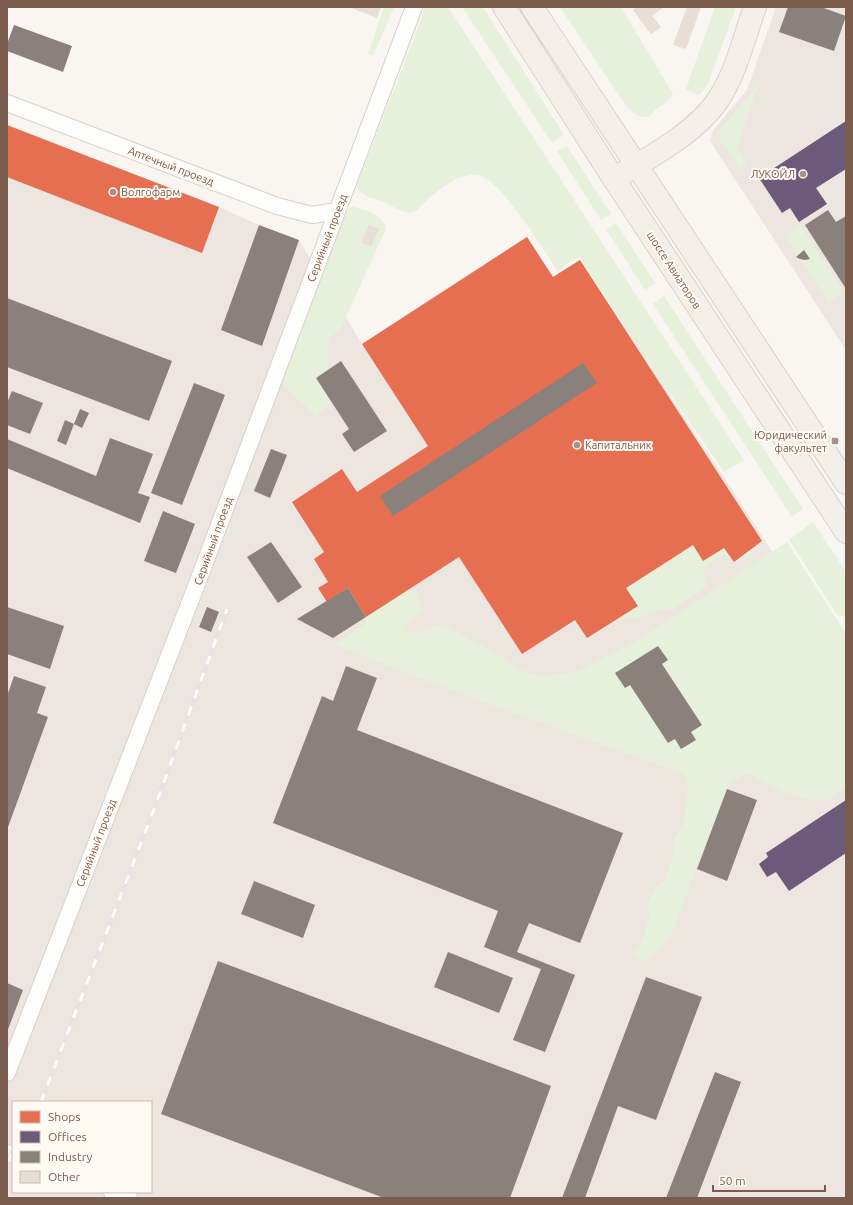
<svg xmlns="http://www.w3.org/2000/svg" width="853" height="1205" font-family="Ubuntu,sans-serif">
	<rect width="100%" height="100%" fill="#f9f5f0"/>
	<!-- industrial -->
	<path fill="#ede5e0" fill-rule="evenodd" d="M776 7H846V350L710 141 713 130 747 90Z
		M7 125 219 207 259 225 299 240 362 344 527 237 553 277 579 260 588 272 723 476 846 665V1198H7ZM13 1102H151V1192H13Z"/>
	<!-- green -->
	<path fill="#e7f0db" d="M384 7H394L373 56 368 54Z
		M425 7H448L744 460 724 472 635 343C618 313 597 287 580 257L572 260 558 272C545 252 502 182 481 176 462 170 440 189 426 201 422 205 417 212 411 212 402 213 392 206 383 202 374 198 363 197 357 188V184L413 41Z
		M462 7H483L564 135 552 143Z
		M560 7H621L673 94 663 105 657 108 650 116 642 117 634 114 625 104 610 82Z
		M715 7H736L709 81 705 89 699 95 686 89Z
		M759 83 737 148 747 165 740 169 716 134 731 117Z
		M567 146 611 214 601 220 557 151Z
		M351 207C361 207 385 216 385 227 386 229 385 231 384 233L341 328 331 337 328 347V369L316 378 333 404 328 405 316 416 284 385 281 376 346 213Z
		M616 223 655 283 645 290 606 229Z
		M801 226 844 292 828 302 785 236Z
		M664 296 803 509 792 517 653 304Z
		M813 522 846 572V616H838L789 540Z
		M763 541 747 557 734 562 724 554 703 569 707 586 675 608 657 611 635 619 619 618 638 606 626 588 693 545 703 561 724 548 734 562Z
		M787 542 846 634V786C841 790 835 797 829 799 808 808 766 782 747 773L729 783 671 936 653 955 643 962 633 955 643 939 650 914 647 904 656 886 664 882 673 856V840L683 824 685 811 688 789 684 774 491 705 334 645 365 625 366 617 409 589 417 596 423 611 404 625 405 630 418 633 442 624 496 653 519 669 543 677 578 671 639 640Z"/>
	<!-- shops -->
	<path fill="#e76f51" d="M7 125 219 207 202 253 7 177Z
		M527 237 553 277 580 260 762 541 734 562 724 548 703 561 693 545 626 588 638 606 587 638 575 620 522 654 459 557 366 617 348 588 327 602 318 588 328 582 314 559 324 552 292 502 342 469 357 492 428 446 362 344Z"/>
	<!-- offices -->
	<path fill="#6d597a" d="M846 121V169L816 188 827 204 799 222 790 208 782 213 759 178Z
		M846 800V853L789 891 776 872 767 877 759 864 768 857 766 853Z"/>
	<!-- industry -->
	<path fill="#8a817c" d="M788 7H821L846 16 834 51 779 32Z
		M14 25 72 46 63 72 7 51V44Z
		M828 210 836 222 846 216V289L805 225Z
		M259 225 299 240 262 346 221 330Z
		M804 250 810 259 805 260 800 259 796 257Z
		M7 298 172 361 149 421 7 367Z
		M341 361 387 431 354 452 342 434 349 429 316 378Z
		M583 363 597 383 393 516 380 496Z
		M194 383 225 395 182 505 151 493Z
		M12 391 43 403 30 434 7 425V403Z
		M80 409 89 413 82 428 74 424Z
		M65 420 74 424 66 445 57 441Z
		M110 438 153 454 138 493 150 497 140 523 7 468V439L96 476Z
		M271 449 287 455 270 498 254 491Z
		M163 511 195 524 176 573 144 561Z
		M271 542 302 587 278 603 247 557Z
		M348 588 366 617 333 638 297 619Z
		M7 607 64 626 50 669 7 654Z
		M207 607 219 612 211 632 199 627Z
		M658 646 668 660 662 664 702 725 691 732 696 740 681 749 675 739 668 743 630 685 625 688 615 673Z
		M346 666 377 678 357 730 623 833 580 943 529 923 517 952 575 975 545 1052 513 1040 541 969 484 947 498 911 273 823 322 696 333 701Z
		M14 676 46 687 37 713 48 717 7 830V696Z
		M727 789 757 800 727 881 697 869Z
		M254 881 315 905 303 938 241 914Z
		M448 952 513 978 499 1013 434 987Z
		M218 961 551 1086 510 1198H384L161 1114Z
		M646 977 702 997 656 1120 618 1106 585 1198H562Z
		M7 983 23 990 7 1032Z
		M715 1072 741 1082 697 1198H666Z"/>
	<!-- building -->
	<path fill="#e6ded7" d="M349 7H381L377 18Z
		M637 7H664L652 16 661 27 651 34 633 10Z
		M687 7H701L686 49 673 45Z
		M369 225 379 229 371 246 361 242Z"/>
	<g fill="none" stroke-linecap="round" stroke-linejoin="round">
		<!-- minor casing -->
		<g stroke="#d7d1cb" stroke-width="18">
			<path id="minor" d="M7 103 277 206 312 215 336 211
				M7 1073 195 589 414 7
				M7 1153 13 1155
				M112 1192 129 1198"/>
		</g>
		<!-- primary casing -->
		<g stroke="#dad1cc" stroke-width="24">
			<path id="primary" d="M504 7 614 179 846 532
				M532 7 846 483
				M625 172C656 154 698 130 718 100 736 73 744 38 755 7"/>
		</g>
		<!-- minor -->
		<use href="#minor" stroke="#fefefd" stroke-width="16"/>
		<!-- primary -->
		<use href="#primary" stroke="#f3eee8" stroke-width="22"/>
		<!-- rail casing -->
		<g stroke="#e6e3e7" stroke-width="4.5">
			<path id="rail" d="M41 1102 153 812 227 609
				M7 1162 13 1152"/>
		</g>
		<!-- rail -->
		<use href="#rail" stroke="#fffaf3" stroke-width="3" stroke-dasharray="9" stroke-linecap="butt"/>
	</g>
	<!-- markers -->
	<g fill="#a69286" stroke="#fffaf3" stroke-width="1.5">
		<circle cx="803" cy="174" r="4"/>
		<circle cx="113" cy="192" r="4"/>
		<rect x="831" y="437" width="8" height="8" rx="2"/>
		<circle cx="577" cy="445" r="4"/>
	</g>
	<g text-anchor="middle" stroke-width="4" stroke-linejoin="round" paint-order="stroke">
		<!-- street labels -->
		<g font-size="11" fill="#7a5c4d" stroke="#fffaf3">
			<text transform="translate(171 166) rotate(21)" y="4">Аптечный проезд</text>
			<text transform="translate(327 238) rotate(-69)" y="4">Серийный проезд</text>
			<text transform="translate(674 270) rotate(57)" y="4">шоссе Авиаторов</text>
			<text transform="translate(213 541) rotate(-70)" y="4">Серийный проезд</text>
			<text transform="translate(96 843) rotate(-69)" y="4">Серийный проезд</text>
		</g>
		<!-- poi labels -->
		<g font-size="11" fill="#7a5c4d" stroke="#fffaf3" text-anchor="end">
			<text x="795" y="178">ЛУКОЙЛ</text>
			<text x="121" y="196" text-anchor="start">Волгофарм</text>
			<text x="827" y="439">Юридический<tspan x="827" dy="13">факультет</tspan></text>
			<text x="585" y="449" text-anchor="start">Капитальник</text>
		</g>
	</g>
	<!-- border -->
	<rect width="853" height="1205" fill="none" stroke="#7a5c4d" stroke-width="16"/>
	<!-- legend -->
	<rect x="12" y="1101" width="140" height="92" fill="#fffaf3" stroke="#cabbb1"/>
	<rect x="20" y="1111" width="20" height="12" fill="#e76f51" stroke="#cabbb1"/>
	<text x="48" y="1121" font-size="12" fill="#7a5c4d">Shops</text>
	<rect x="20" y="1131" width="20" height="12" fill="#6d597a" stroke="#cabbb1"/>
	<text x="48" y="1141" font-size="12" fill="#7a5c4d">Offices</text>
	<rect x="20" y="1151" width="20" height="12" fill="#8a817c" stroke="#cabbb1"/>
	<text x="48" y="1161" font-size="12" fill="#7a5c4d">Industry</text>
	<rect x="20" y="1171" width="20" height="12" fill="#e6ded7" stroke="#cabbb1"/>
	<text x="48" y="1181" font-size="12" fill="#7a5c4d">Other</text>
	<!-- scale -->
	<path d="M713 1185v6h112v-6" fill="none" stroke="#7a5c4d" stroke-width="2"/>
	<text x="719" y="1185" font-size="12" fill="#7a5c4d" stroke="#fffaf3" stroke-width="3" paint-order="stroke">50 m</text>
</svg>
